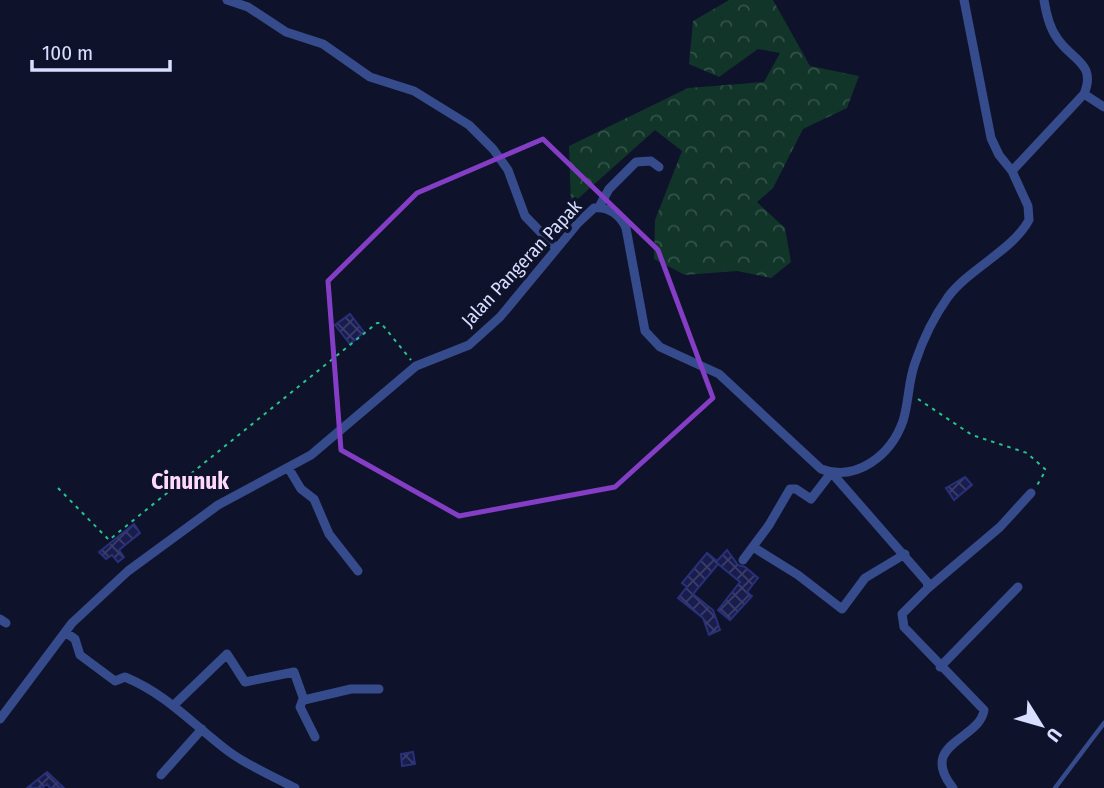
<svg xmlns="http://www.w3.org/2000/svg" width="1104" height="788" font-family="'Fira Sans Condensed',sans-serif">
	<defs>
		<pattern id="forest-crowns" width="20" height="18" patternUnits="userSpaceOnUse" patternTransform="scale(1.75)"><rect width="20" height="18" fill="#113529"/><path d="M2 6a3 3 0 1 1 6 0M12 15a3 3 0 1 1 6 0" fill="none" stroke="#335249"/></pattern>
		<pattern id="building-cross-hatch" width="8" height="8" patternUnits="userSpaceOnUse" patternTransform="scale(1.75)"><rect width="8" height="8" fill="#191d4d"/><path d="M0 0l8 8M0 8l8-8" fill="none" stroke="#3a3d68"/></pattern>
	</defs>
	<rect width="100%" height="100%" fill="#0e122a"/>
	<!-- forest -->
	<path fill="url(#forest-crowns)" d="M729 0H773L810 66 859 76 847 108 803 129 773 188 757 202 785 228 791 262 771 278 737 271 685 275 654 259 655 220 682 151 655 130 571 205 569 146 688 88 764 82 780 53 758 49 719 77 689 64 693 21Z"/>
	<!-- building -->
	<path fill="url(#building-cross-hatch)" stroke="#29307a" stroke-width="2" d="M350 314 364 332 350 344 335 325Z
		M965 477 972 485 954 500 946 488Z
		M134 524 140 533 119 550 124 557 118 562 112 555 106 559 99 552Z
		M727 550 738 565 745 567 758 578 747 592 752 596 730 620 718 610 740 582 718 564 693 594 713 610 720 630 709 635 703 618 678 598 687 587 682 583 707 553 717 561Z
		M413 752 415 764 402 766 401 754Z
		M47 772 64 788H50L47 784 42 788H27Z"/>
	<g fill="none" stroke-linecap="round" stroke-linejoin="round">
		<!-- path -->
		<path stroke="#27c48e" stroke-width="2" stroke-dasharray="3.5 5" stroke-linecap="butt" d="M918 399 972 435 1027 453 1046 470 1036 487
			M58 488 109 540 377 323H381L411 360"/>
		<!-- service -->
		<path stroke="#364b8c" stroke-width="4.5" d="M1055 788 1104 723"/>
		<!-- minor -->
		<path stroke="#364b8c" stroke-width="9" d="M227 0 248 7 286 32 323 44 370 77 414 91 469 125 493 149 508 170 525 216 556 248
			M964 0 991 138 999 155 1012 171
			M1084 94 1104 107
			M599 207 609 189 636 162 651 161 659 167
			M289 469 301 489 314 499 329 534 358 571
			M831 472 927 582 928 588 902 614 904 627 984 710C980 740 917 743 953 788
			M753 547 798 575 842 609 865 578 905 554
			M743 560 769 525 790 489H796L811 499 831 473
			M928 588 1000 527 1031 493
			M0 619 6 623
			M65 632 75 639 80 655 115 681 125 677C168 695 192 724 228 751 248 766 273 776 295 788
			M940 667 1018 587
			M303 699 300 707 315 737
			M175 704 227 654 245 682 294 672 304 700 351 689H379
			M0 719 72 623 128 571 218 505 311 455 416 366 469 345 500 317 578 223 594 208C609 206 621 216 626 228L645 331 660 347 719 374 821 469C857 482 891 455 903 421 909 402 908 382 915 363 923 339 933 318 948 297 970 268 1013 250 1029 220L1028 206 1012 171 1084 94C1097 63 1071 60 1057 38 1049 27 1046 13 1044 0
			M161 775 202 729"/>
	</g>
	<!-- marked area -->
	<path fill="none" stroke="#843ec5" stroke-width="5" stroke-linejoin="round" d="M543 139 658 250 713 398 615 487 459 516 341 450 328 281 417 193Z"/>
	<g text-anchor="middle" stroke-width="7" stroke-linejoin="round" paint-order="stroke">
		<!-- street labels -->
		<g font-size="19" fill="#d8deff" stroke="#0e122a">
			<text transform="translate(521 263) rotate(-47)" y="7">Jalan Pangeran Papak</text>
		</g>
		<!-- quarter labels -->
		<g font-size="23" font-weight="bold" fill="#ffdafc" stroke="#0e122a">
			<text x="190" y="489">Cinunuk</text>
		</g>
	</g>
	<!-- north arrow -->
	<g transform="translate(1041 725) rotate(127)" stroke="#0e122a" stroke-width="5" paint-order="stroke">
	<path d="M0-5L12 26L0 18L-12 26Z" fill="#d8deff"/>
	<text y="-10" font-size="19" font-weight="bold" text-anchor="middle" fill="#d8deff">U</text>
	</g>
	<!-- scale -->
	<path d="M32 60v10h138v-10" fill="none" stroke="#d8deff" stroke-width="3.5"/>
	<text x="42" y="60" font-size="21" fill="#d8deff" stroke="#0e122a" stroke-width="5" paint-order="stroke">100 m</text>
</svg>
